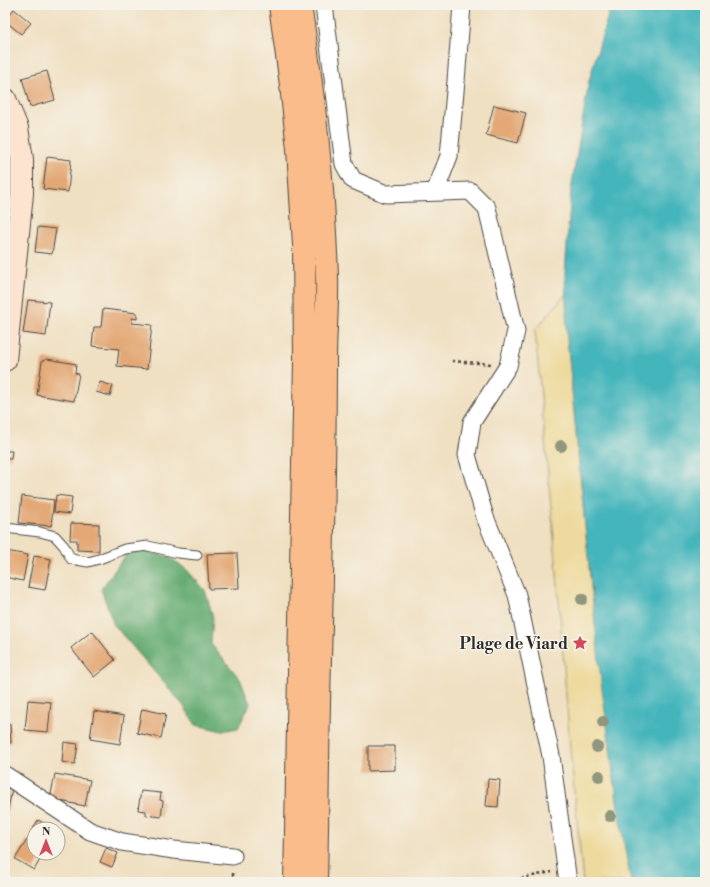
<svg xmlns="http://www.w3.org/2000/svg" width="710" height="887" font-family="'Libre Bodoni',serif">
	<rect width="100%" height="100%" fill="#f7f3e8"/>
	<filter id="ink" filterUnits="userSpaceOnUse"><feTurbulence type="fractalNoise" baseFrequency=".025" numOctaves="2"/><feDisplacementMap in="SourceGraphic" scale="8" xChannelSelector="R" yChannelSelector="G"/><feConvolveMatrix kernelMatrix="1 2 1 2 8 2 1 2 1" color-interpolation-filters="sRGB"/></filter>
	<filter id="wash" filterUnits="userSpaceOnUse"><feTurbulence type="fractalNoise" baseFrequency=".012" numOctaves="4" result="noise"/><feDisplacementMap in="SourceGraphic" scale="16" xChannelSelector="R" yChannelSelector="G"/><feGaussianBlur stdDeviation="0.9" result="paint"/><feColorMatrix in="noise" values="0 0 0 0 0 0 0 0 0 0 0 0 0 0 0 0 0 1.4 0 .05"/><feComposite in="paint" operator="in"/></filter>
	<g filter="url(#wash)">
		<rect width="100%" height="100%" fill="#f0e0c2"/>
		<!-- forest -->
		<path fill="#66ac73" stroke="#486c4f" d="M145 551 169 557 186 569 205 590 213 617 211 644 240 679 250 704 238 728 222 731 196 725 183 705 114 625 101 589 128 552Z"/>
		<!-- sand -->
		<path fill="#eeda9e" stroke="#8c8264" d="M566 294 573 404 591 587 613 773 627 861 632 882H583L570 748 556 561 535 330Z"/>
		<!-- water -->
		<path fill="#45b5bc" stroke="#387074" d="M611 5H705V882H631L618 808 601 681 589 565 567 338 565 273 571 190 589 81Z"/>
		<g id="blocks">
			<!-- building -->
			<path fill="#e3a876" d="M14 9 31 23 21 34 5 21V20Z
				M47 71 55 100 30 107 22 78Z
				M494 105 526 113 518 143 486 135Z
				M47 157 71 160 68 192 43 189Z
				M38 227 56 229 52 254 35 252Z
				M28 300 50 302 46 336 23 333Z
				M103 309 137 313V319L132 318V323L152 325 147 369 117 366 119 349 92 346 94 327H101Z
				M47 359 76 364 75 373 79 374 74 401 37 395 42 361Z
				M100 382 113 386 110 396 96 392Z
				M5 451H12L11 459H5Z
				M56 495 72 497 70 514 54 512Z
				M22 496 54 500 51 526 19 523Z
				M71 523 99 524V551L77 550V540H70Z
				M6 551 28 555 23 581 5 577Z
				M237 553 239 588 209 589 207 554Z
				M34 556 51 559 45 590 28 587Z
				M92 631 115 660 94 677 71 648Z
				M28 700 51 702 48 732 25 730Z
				M142 709 166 714 161 738 137 733Z
				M94 711 124 716 120 744 90 739Z
				M5 724H10L11 743H5Z
				M64 742 78 744 75 764 62 762Z
				M368 746H395V770L368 771Z
				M55 774 90 780 85 806 50 799Z
				M488 779 500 780 498 807 486 806Z
				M5 788 12 789 7 815 5 814Z
				M141 791 161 793 160 800 163 801 161 817 146 815V811L138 810Z
				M38 820 54 829H34V834L31 832Z
				M27 840 34 844V853H44L34 870 15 859Z
				M106 848 118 853 112 867 100 862Z"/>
		</g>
	</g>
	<g filter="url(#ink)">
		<use href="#blocks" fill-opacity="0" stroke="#494642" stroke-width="1"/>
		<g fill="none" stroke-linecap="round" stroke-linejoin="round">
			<!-- service casing -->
			<g stroke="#494642" stroke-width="11">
				<path id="service" d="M5 528 40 532 55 536 64 546 71 559 88 562 99 559 125 549 148 546 178 553 197 555"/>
			</g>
			<!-- minor casing -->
			<g stroke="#494642" stroke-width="19">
				<path id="minor" d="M324 5 344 164 353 180 386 194 470 191 487 208 516 331 508 366 472 422 467 455 485 517 517 595 551 756 568 882
					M435 192 449 156 456 81 462 5
					M5 775 90 831 122 842 174 850 233 856"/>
			</g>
			<!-- secondary casing -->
			<g stroke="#494642" stroke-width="24">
				<path id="secondary" d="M5 99 17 128 22 159V194L5 360"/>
			</g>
			<!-- primary casing -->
			<g stroke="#494642" stroke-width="24">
				<path id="primary" d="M280 5 291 85 298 149 304 245 305 359 295 882
					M300 5C314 95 324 186 327 277 328 305 325 333 325 361 325 449 323 538 321 626 318 711 318 797 316 882"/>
			</g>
			<!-- path -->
			<path stroke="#494642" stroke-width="2.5" stroke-dasharray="3 3" stroke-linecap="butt" d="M452 361 491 364
				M233 882V870
				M503 882 552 872"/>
			<!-- service -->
			<use href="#service" stroke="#fff" stroke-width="9"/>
			<!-- minor -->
			<use href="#minor" stroke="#fff" stroke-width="17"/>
			<!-- secondary -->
			<use href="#secondary" stroke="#fde4d0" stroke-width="22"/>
			<!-- primary -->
			<use href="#primary" stroke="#f9bc8a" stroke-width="22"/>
		</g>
		<!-- trees -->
		<g fill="#91967e">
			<circle cx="561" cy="446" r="6"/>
			<circle cx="582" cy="599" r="6"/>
			<circle cx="603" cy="722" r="6"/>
			<circle cx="597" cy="747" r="6"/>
			<circle cx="599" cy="776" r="6"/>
			<circle cx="610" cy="816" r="6"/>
		</g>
	</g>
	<!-- icons -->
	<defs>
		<g id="sight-bare" transform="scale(1.2)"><path d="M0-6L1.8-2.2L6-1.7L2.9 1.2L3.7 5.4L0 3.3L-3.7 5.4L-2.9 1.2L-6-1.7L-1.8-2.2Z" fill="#d1495b" stroke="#f7f3e8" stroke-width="2.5" paint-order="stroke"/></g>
	</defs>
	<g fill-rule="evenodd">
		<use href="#sight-bare" x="580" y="643"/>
	</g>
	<g text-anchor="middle" stroke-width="3" stroke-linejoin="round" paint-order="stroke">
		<!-- poi labels -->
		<g font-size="16" font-weight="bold" fill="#2b2b2b" stroke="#f7f3e8" text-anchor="end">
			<text x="568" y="649">Plage de Viard</text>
		</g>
	</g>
	<!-- margin -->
	<rect width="710" height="887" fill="none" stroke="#f7f3e8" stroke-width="20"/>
	<!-- north arrow -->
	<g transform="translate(46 841)"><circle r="19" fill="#f7f3e8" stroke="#a5a39c"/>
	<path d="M0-3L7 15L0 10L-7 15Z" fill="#d1495b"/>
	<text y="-6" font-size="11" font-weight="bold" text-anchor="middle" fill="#2b2b2b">N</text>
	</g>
</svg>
